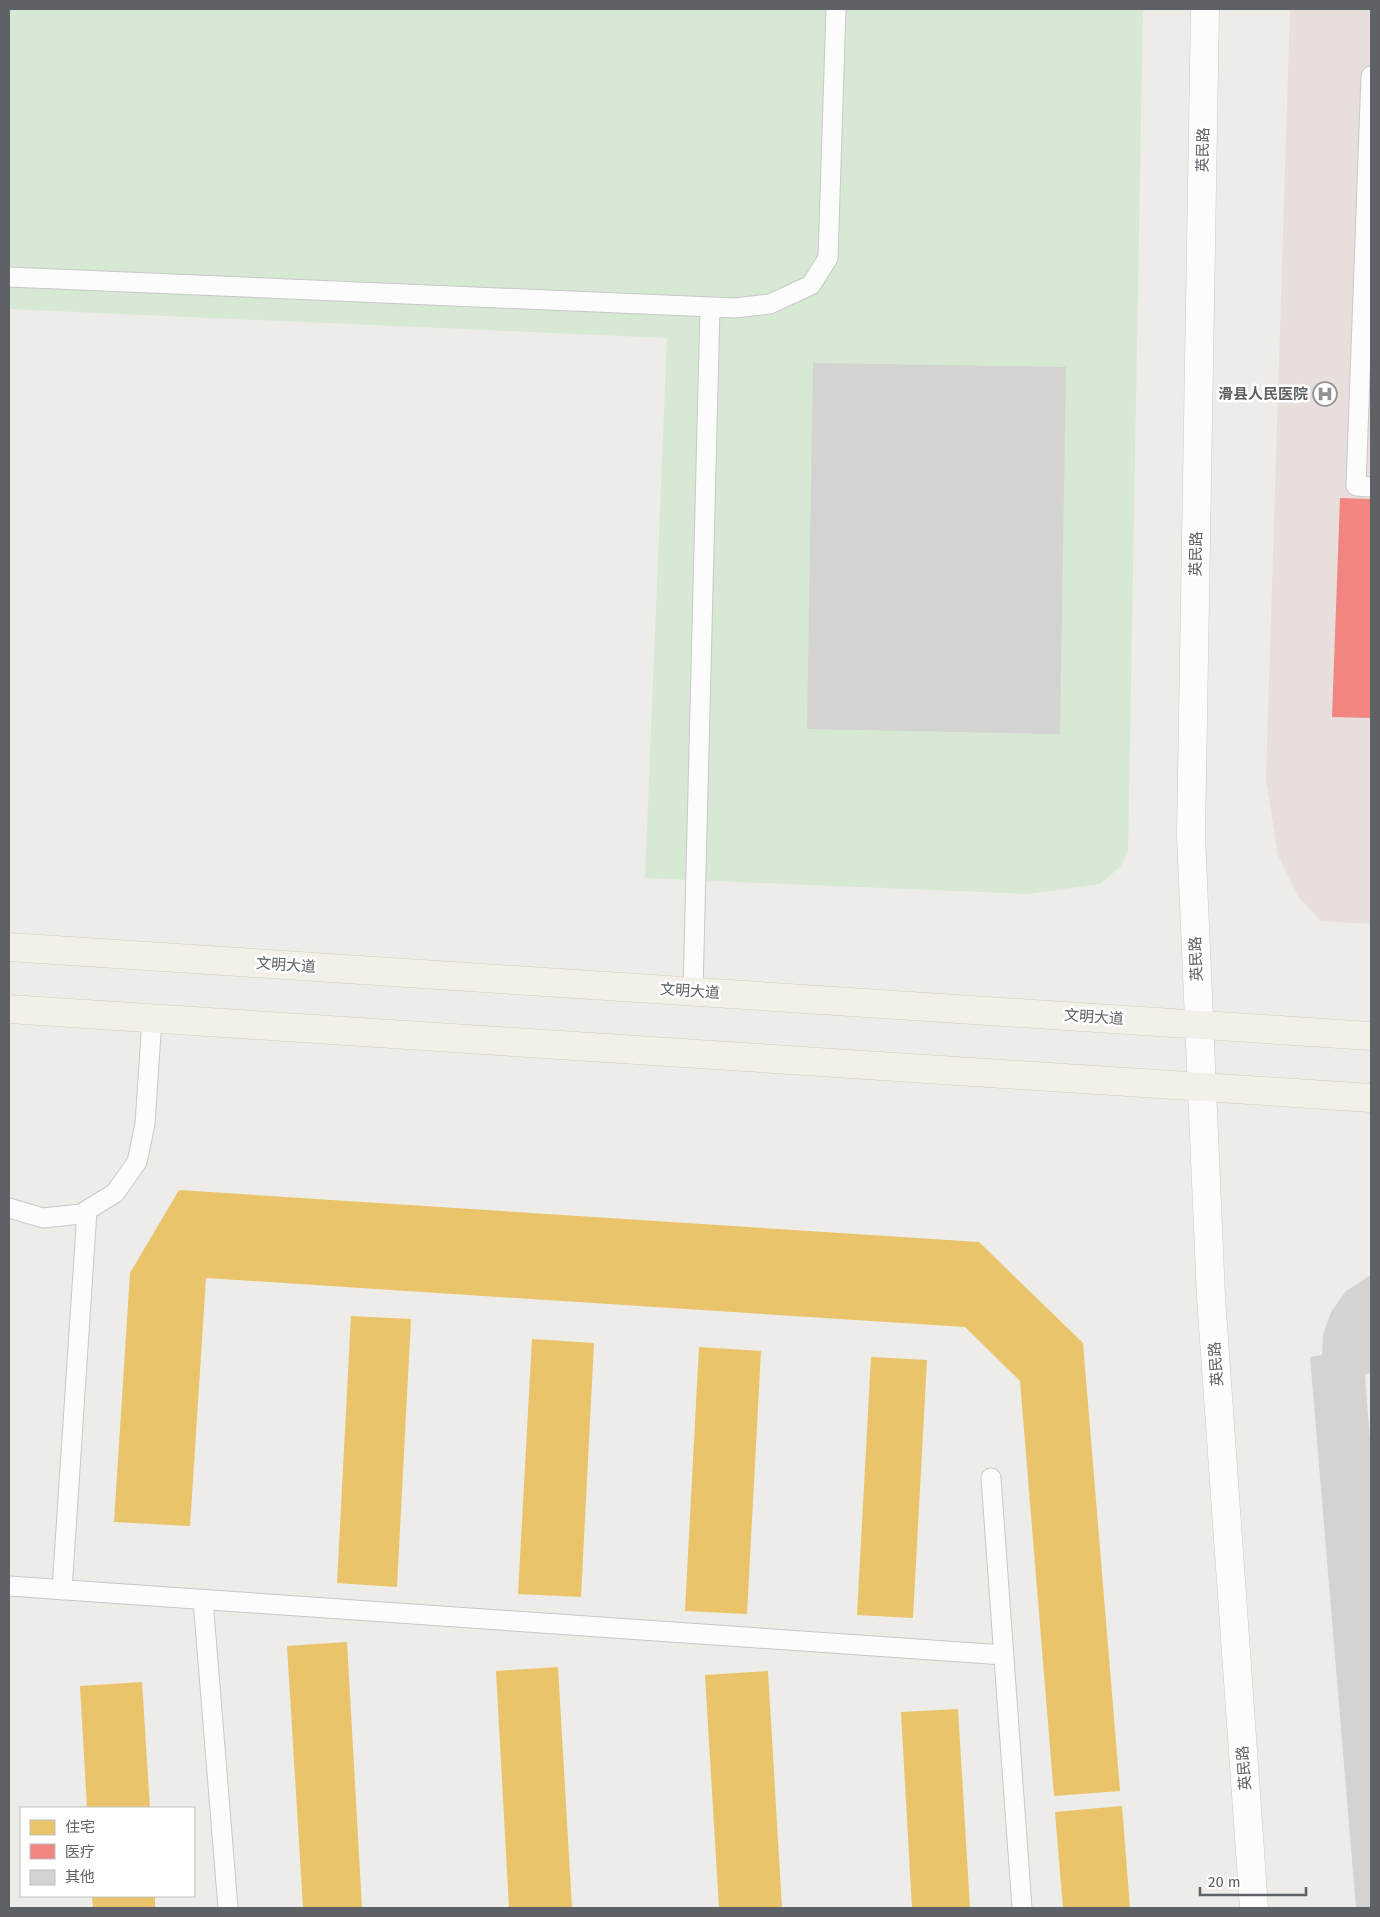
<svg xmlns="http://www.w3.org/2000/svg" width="1380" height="1917" font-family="'Fira Sans','Noto Sans SC',sans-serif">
	<rect width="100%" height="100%" fill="#edece8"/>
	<!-- medical -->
	<path fill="#e8dedc" d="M1290 9H1371V924L1321 921 1298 897 1278 855 1266 780Z"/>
	<!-- green -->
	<path fill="#d7e8d5" d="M9 9H1143L1128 852 1120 867 1100 884 1027 894 645 878 667 338 9 309Z"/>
	<!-- homes -->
	<path fill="#e9c46a" d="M179 1190 979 1242 1083 1343 1120 1791 1054 1796 1020 1381 965 1327 206 1278 190 1526 114 1522 130 1273Z
		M351 1316 411 1319 397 1587 337 1583Z
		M532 1339 594 1343 581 1597 518 1594Z
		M699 1347 761 1351 747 1614 685 1611Z
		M871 1357 927 1360 913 1618 857 1615Z
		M347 1642 362 1908H303L287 1646Z
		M558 1667 572 1908H509L496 1671Z
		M768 1671 782 1908H719L705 1675Z
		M142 1682 150 1808H87L80 1686Z
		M958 1709 970 1908H912L901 1712Z
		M1122 1806 1130 1908H1063L1055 1812Z
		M92 1896H155V1908H93Z"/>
	<!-- health -->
	<path fill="#f28482" d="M1340 498 1371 499V718L1332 717Z"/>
	<!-- building -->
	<path fill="#d4d3d1" d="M813 363 1066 367 1060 734 807 729Z
		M1371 1275V1372L1365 1375 1371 1454V1908H1356L1310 1357 1322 1355 1323 1335 1331 1312 1346 1291Z"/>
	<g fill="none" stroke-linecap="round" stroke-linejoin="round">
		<!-- lane casing -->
		<g stroke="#c9c8c8" stroke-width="21">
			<path id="lane" d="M1371 76 1356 486 1371 487
				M9 277 735 308 770 304 811 285 828 258 836 9
				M693 991 710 307
				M9 1208 43 1218 81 1214 115 1193 137 1162 145 1124 152 1019
				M991 1478 1022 1908
				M9 1586 1004 1655
				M62 1590 87 1211
				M203 1600 228 1908"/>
		</g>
		<!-- secondary casing -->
		<g stroke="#c9c9ca" stroke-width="29">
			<path id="secondary" d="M1205 9 1191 835 1211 1297 1254 1908"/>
		</g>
		<!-- primary casing -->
		<g stroke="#d3cbb8" stroke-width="29">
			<path id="primary" d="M9 947 1371 1036
				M9 1009 1371 1098"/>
		</g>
		<!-- lane -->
		<use href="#lane" stroke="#fcfcfc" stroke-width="19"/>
		<!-- secondary -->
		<use href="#secondary" stroke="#fcfcfc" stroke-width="28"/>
		<!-- primary -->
		<use href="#primary" stroke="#f3f0e9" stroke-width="28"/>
	</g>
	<!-- icons -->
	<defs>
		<g id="hospital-ring" transform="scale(1.25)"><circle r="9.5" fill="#fff" stroke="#909293" stroke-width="1.5"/><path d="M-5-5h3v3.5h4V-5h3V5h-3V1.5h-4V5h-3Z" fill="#909293"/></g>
	</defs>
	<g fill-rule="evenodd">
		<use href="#hospital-ring" x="1325" y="394"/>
	</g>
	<g text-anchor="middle" stroke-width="5" stroke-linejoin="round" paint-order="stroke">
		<!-- street labels -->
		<g font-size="15" fill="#5e6165" stroke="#fff">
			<text transform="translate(1203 150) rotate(-89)" y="5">英民路</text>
			<text transform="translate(1196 554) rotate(-89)" y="5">英民路</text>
			<text transform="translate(1196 959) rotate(-92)" y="5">英民路</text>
			<text transform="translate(286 965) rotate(4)" y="5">文明大道</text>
			<text transform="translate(690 991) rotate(4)" y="5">文明大道</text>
			<text transform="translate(1094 1017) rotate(4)" y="5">文明大道</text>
			<text transform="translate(1216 1364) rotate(-94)" y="5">英民路</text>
			<text transform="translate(1244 1768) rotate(-94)" y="5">英民路</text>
		</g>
		<!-- poi labels -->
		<g font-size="15" font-weight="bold" fill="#5e6165" stroke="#fff" text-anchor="end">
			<text x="1308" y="399">滑县人民医院</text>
		</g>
	</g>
	<!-- border -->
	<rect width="1380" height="1917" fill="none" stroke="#5e6165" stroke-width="20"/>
	<!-- legend -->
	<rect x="20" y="1807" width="175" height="90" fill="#ffffff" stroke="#bfc0c1"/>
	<rect x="30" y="1820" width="25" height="15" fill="#e9c46a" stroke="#bfc0c1"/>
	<text x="65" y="1832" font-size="15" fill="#5e6165">住宅</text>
	<rect x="30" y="1844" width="25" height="15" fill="#f28482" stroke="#bfc0c1"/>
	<text x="65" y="1857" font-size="15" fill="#5e6165">医疗</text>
	<rect x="30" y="1870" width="25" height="15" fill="#d4d3d1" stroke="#bfc0c1"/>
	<text x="65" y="1882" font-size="15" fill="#5e6165">其他</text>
	<!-- scale -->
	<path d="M1200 1887v8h106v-8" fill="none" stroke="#5e6165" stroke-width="2.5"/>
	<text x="1208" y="1887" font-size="15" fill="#5e6165" stroke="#ffffff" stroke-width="4" paint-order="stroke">20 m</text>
</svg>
